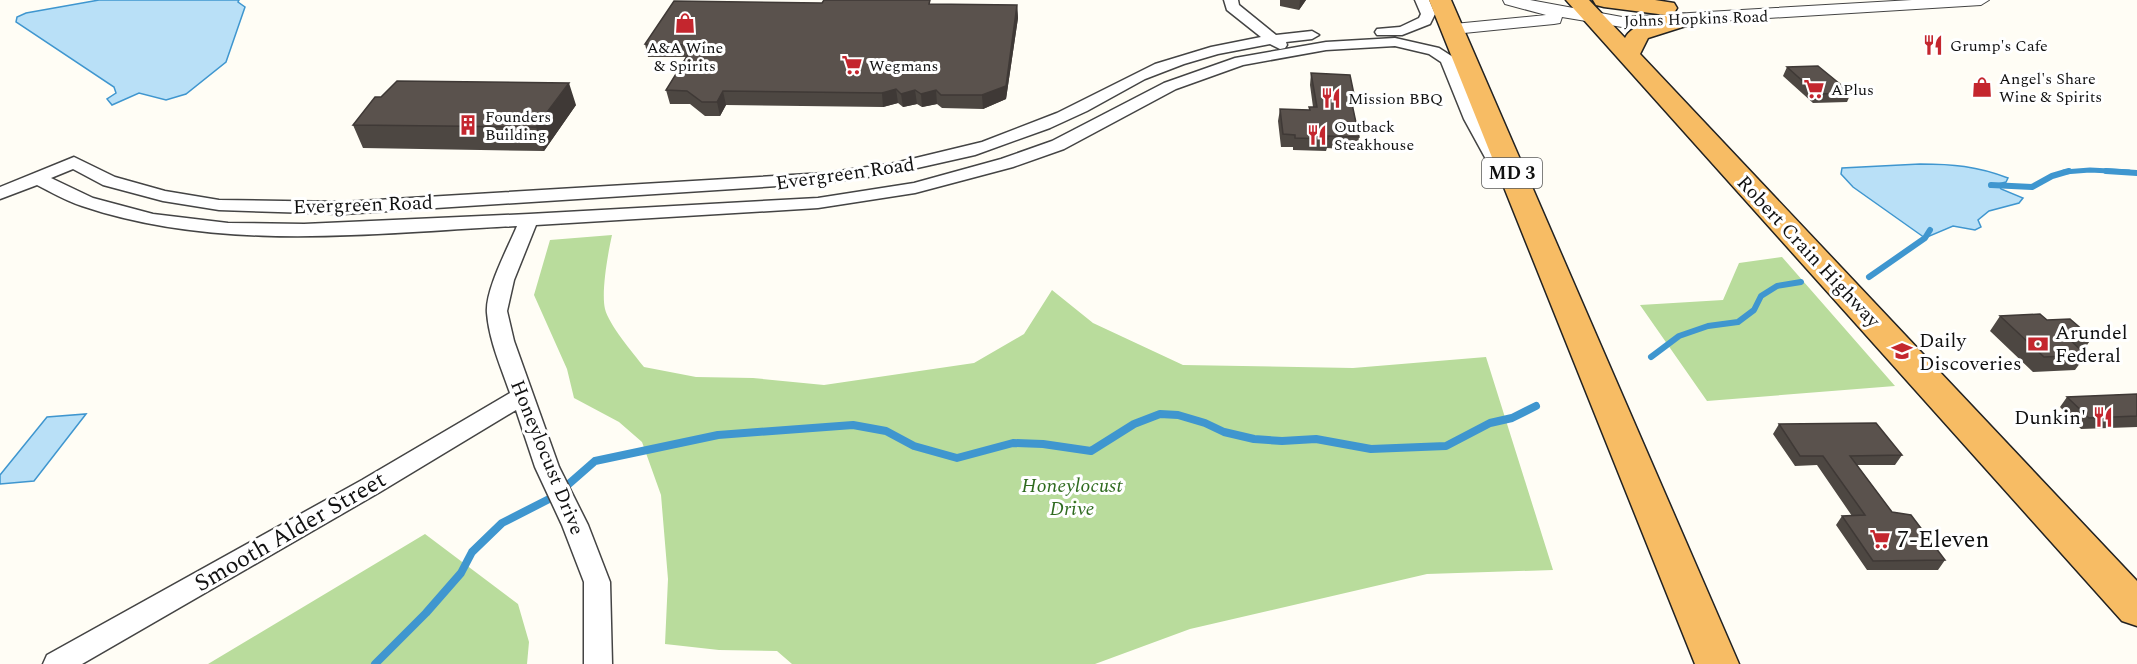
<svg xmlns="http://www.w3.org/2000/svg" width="2137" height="664" font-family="Spectral,serif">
	<rect width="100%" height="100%" fill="#fffdf5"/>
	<!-- forest -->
	<path fill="#b9dc9c" d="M612 235C608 253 601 292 605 309 609 325 633 353 644 367L696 377 753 378 824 385 974 363 1024 334 1052 290 1093 323 1183 365 1353 368 1486 357 1553 570 1427 574 1190 629 1095 664H792L777 651 719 650 665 644 668 579 661 495 642 442 619 422 574 398 567 369 534 295 550 240Z
		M1782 257 1895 386 1707 401 1640 305 1723 300 1739 263Z
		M425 534 518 604 529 642 527 664H208Z"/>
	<!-- water -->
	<path fill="#b9e0f7" stroke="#3f96cf" stroke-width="1.5" d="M99 0H239L238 2 245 7 226 62 186 94 166 100 139 93 112 105 107 99 116 93 114 87 16 22 17 17 26 13Z
		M1920 164C1952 164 1977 166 2008 178L2006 182 1998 184 2001 189 2023 198 2019 203 1989 211 1978 220 1981 227 1975 230 1953 226 1925 238 1853 187 1841 174 1842 168Z
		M86 414 34 481 0 484V475L47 417Z"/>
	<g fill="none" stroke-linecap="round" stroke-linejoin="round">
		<!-- stream-far2 -->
		<path stroke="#3f96cf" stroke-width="5" d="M2064 172 2090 170 2129 172"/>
		<!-- stream-far1 -->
		<path stroke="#3f96cf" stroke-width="6" d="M2106 171 2137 173
			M1991 185 2032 187 2052 176 2069 171
			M1869 277 1925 238 1930 230
			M1651 357 1679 336 1708 326 1738 322 1754 310 1761 296 1777 286 1801 282"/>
		<!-- stream -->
		<path stroke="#3f96cf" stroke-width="8" d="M375 664 426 613 461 573 472 552 502 523 555 496 595 461 718 435 853 425 886 431 914 446 957 458 1013 443 1043 444 1091 451 1134 424 1160 414 1178 415 1205 423 1224 432 1254 439 1282 441 1316 439 1371 449 1446 446 1490 423 1512 418 1536 406"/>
		<!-- minor casing -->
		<g stroke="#444" stroke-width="3">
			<path id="minor" d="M1224 0H1238L1239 5 1276 35 1312 31 1319 35 1312 39 1286 42 1287 45 1285 48 1280 49 1270 44 1218 54 1184 64 1145 79 1087 111 1050 128 975 155 895 173 825 183 343 214 219 210 163 201 103 185 73 169 51 178 93 198 153 214 228 223 304 224 529 214 818 198 914 183 1001 159 1052 141 1164 83 1235 58 1326 42 1395 38 1439 48 1453 57 1480 119 1511 172 1508 176H1496L1493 172 1464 119 1441 62 1429 54 1395 46 1326 50 1243 65 1176 89 1064 149 1013 167 915 193 818 208 536 225 514 280 507 311 514 341 559 467 588 525 610 582 612 664H584V582L562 525 535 467 516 410 380 492 82 664H43L47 655 362 480 510 393C501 367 489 340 487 313 485 290 508 248 517 226 373 233 221 253 82 206 66 201 51 192 37 185L0 199V187L74 157 115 177 165 191 219 200 343 202 825 173 895 163 982 142 1057 113 1155 64 1211 47 1261 37 1227 10Z
				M1415 0H1429L1435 14 1430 24 1402 35H1377L1375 32 1377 29 1400 27 1419 18 1421 14Z"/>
		</g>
		<!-- tertiary casing -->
		<g stroke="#444" stroke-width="2">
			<path id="tertiary" d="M1503 0H1530L1622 17 1912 0H1989L1981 5 1622 27 1562 17 1560 23 1554 24 1454 34 1448 33 1445 29 1448 25 1454 24 1546 15 1505 4Z"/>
		</g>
		<!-- trunk casing -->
		<g stroke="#222" stroke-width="3">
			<path id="trunk" d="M1429 0H1451L1739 664H1695Z
				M1566 0H1589L1625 38C1633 22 1673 11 1689 15L1692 20 1689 25 1648 38 1640 54 2137 581V626L2122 621Z
				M1593 0H1655L1674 3 1677 8 1674 13 1666 15 1604 7 1596 5Z"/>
		</g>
		<!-- minor -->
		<use href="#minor" fill="#fff" fill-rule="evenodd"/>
		<!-- tertiary -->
		<use href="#tertiary" fill="#fff" fill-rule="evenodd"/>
		<!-- trunk -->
		<use href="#trunk" fill="#f7bc64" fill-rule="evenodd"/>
	</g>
	<!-- wall -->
	<path fill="#4d4742" d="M1280 0H1306L1299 10 1280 6Z
		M932 4 1017 5 1018 18 1006 99 983 109 942 108 937 104 922 107 917 104 903 107 898 103 883 107 726 105 720 116H705L690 104H670L666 90 686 57H648L645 44Z
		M1787 67 1851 93 1847 102 1813 103 1783 76Z
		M1311 73 1355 99 1353 108 1359 137 1357 150 1327 148 1326 151 1293 150V147H1281L1278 121 1280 109 1309 110V107H1313L1310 85Z
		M576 105 544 151 363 148 353 125Z
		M2000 316 2047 320 2092 338 2082 352 2086 355 2075 370 2033 372 1990 331Z
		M2137 394V427L2081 429 2060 407 2067 397Z
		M1779 424 1902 455 1895 465H1857L1892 512 1945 560 1938 570H1867L1836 525 1842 516H1852L1817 465 1795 466 1773 434Z"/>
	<!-- shaded-wall -->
	<path fill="#3f3936" d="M1300 0H1306L1299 10Z
		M1017 5 1018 18 1006 99 983 109 982 95Z
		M569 83 576 105 544 151 536 127Z
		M896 89 898 103 883 107 882 93Z
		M915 90 917 104 903 107 901 94Z
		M936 90 937 104 922 107 921 94Z
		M723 91 726 105 720 116 717 102Z"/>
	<!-- building -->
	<path fill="#5a524d" stroke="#3f3936" stroke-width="1.5" d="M824 0H930L929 4 1017 5 1006 86 982 95H941L936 90 921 94 915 90 901 94 896 89 882 93 723 91 717 102H702L687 91 666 90 694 45 645 44 674 1 822 3Z
		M1818 66 1851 93 1817 94 1787 67Z
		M1311 73 1350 75 1355 99H1351L1359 137 1328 136V139L1295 138V135L1283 134 1280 109 1310 110 1309 107H1317Z
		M397 81 569 83 536 127 353 125 375 97H381Z
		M2040 314 2047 320 2070 319 2092 338 2069 339 2086 355 2044 357 2000 316Z
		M2137 394V416L2089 418 2067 397Z
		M1876 423 1902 455 1850 456 1892 512 1911 515 1945 560 1873 561 1842 516 1865 515 1823 456H1800L1779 424Z"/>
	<!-- icons -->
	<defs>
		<g id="shop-bare" transform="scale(1.62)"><path d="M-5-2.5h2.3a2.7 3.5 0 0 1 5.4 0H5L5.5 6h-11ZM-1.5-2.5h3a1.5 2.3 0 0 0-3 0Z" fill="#c4262e" stroke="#fff" stroke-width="2.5" paint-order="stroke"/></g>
		<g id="restaurant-bare" transform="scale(1.62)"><path d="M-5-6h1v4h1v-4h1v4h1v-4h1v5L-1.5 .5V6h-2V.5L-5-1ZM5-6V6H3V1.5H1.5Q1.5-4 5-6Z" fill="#c4262e" stroke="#fff" stroke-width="2.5" paint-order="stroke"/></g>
		<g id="supermarket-bare" transform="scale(1.62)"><path d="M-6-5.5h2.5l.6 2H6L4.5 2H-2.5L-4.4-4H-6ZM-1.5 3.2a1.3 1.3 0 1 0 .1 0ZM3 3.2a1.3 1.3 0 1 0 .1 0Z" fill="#c4262e" stroke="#fff" stroke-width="2.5" paint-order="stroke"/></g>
		<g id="building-bare" transform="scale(1.62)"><path d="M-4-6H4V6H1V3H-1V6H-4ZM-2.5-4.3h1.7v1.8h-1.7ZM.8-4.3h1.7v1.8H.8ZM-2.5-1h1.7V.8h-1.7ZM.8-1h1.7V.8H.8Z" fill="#c4262e" stroke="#fff" stroke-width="2.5" paint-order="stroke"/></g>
		<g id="bank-bare" transform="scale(1.62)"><path d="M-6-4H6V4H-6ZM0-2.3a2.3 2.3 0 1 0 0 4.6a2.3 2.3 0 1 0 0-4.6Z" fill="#c4262e" stroke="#fff" stroke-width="2.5" paint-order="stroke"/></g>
		<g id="school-bare" transform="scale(1.62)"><path d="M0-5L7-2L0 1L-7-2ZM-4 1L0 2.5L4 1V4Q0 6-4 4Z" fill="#c4262e" stroke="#fff" stroke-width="2.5" paint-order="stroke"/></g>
	</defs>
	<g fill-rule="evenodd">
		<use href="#shop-bare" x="685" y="23"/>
		<use href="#restaurant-bare" x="1933" y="45"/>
		<use href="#supermarket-bare" x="852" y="65"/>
		<use href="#shop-bare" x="1982" y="87"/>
		<use href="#supermarket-bare" x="1814" y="89"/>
		<use href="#restaurant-bare" x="1331" y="98"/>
		<use href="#building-bare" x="468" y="125"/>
		<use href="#restaurant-bare" x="1317" y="135"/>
		<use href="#bank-bare" x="2038" y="344"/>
		<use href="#school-bare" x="1902" y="351"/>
		<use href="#restaurant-bare" x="2103" y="417"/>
		<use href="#supermarket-bare" x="1880" y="539"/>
	</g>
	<g text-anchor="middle" stroke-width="6" stroke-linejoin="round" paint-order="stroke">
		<!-- far-street labels -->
		<g font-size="16" fill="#111" stroke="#fff">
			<text transform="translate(1696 18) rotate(-2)" y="6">Johns Hopkins Road</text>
		</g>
		<!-- far-poi labels -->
		<g font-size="16" fill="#111" stroke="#fff" text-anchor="start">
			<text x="1950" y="51">Grump's Cafe</text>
			<text x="685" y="53" text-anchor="middle">A&amp;A Wine<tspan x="685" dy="18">&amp; Spirits</tspan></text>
			<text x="869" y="71">Wegmans</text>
			<text x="1999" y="84">Angel's Share<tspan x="1999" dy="18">Wine &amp; Spirits</tspan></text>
			<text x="1831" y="95">APlus</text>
			<text x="1348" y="104">Mission BBQ</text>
			<text x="485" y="122">Founders<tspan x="485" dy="18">Building</tspan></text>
			<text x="1334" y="132">Outback<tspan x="1334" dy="18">Steakhouse</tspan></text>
		</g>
		<!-- shield labels -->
		<rect fill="#fff" stroke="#585858" stroke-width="1.5" x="1482" y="158" width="60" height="30" rx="4.5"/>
		<g font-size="18" font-weight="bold" fill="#111">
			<text x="1512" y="179">MD 3</text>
		</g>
		<!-- street labels -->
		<g font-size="20" fill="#111" stroke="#fff">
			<text transform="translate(845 173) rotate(-8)" y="7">Evergreen Road</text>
			<text transform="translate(363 204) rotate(-2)" y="7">Evergreen Road</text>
			<text transform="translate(1809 251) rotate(47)" y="7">Robert Crain Highway</text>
			<text transform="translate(548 457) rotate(68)" y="7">Honeylocust Drive</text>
		</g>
		<!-- poi labels -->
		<g font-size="20" fill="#111" stroke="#fff" text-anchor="start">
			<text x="2055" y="339">Arundel<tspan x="2055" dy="23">Federal</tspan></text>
			<text x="1919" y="347">Daily<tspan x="1919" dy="23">Discoveries</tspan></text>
			<text x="2086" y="424" text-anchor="end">Dunkin'</text>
		</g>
		<!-- park labels -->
		<g font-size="20" font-style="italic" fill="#2f6b1f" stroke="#fff">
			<text x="1072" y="492">Honeylocust<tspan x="1072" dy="23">Drive</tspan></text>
		</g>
		<!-- near-street labels -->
		<g font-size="24" fill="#111" stroke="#fff">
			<text transform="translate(290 531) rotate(-30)" y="8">Smooth Alder Street</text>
		</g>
		<!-- near-poi labels -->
		<g font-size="24" fill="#111" stroke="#fff" text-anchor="start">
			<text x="1897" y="547">7-Eleven</text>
		</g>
	</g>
</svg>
